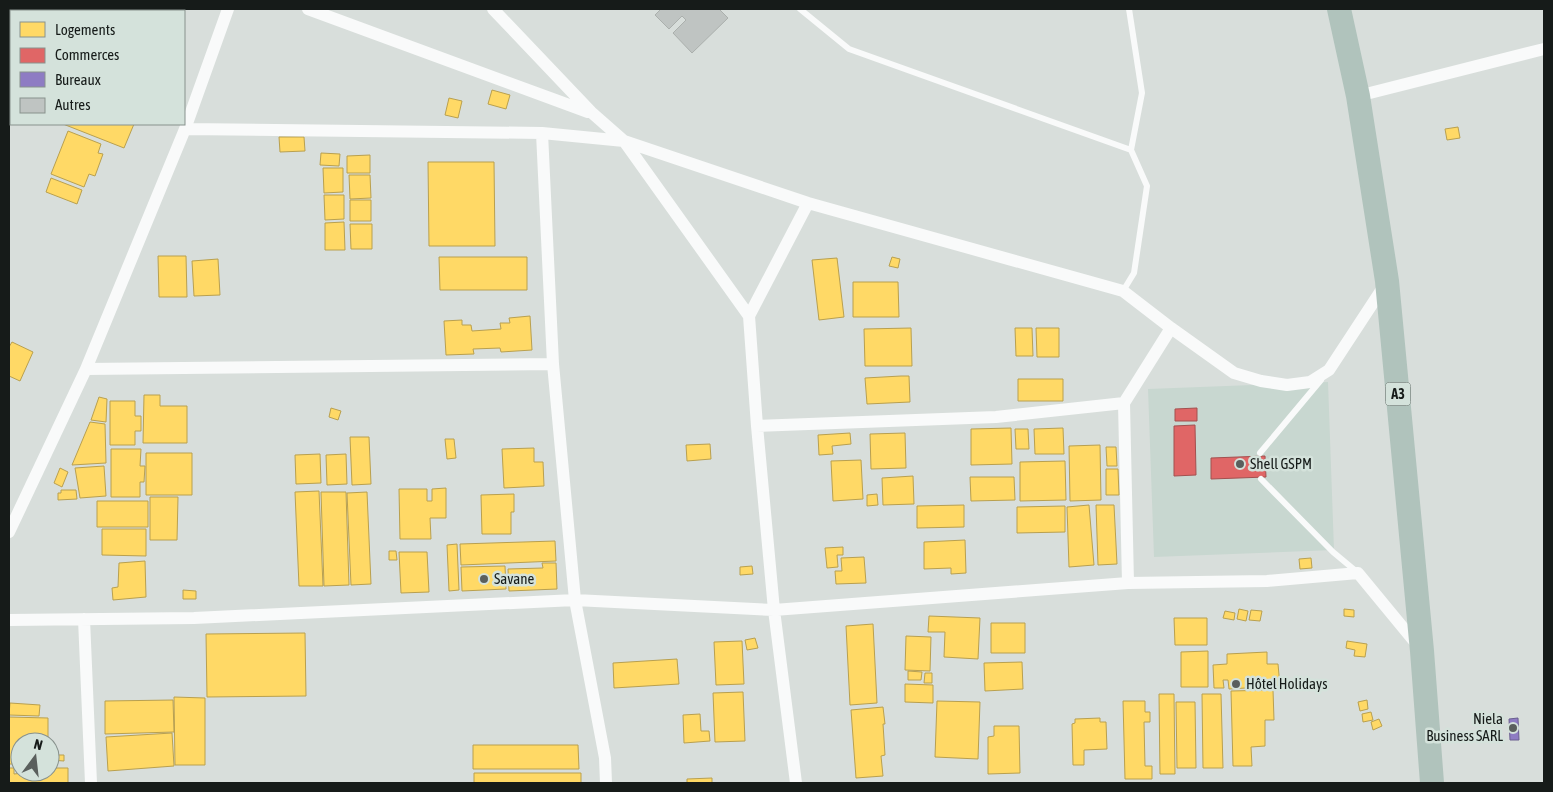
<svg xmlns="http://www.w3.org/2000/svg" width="1553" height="792" font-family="'Asap Condensed',sans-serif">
	<rect width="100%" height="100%" fill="#d8dedb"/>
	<!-- built -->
	<path fill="#c8d7d0" d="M1328 382 1334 550 1154 557 1148 389Z"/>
	<!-- homes -->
	<path fill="#ffd966" stroke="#b9a04f" d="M9 9H44L43 11H11V28H9Z
		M492 90 510 95 506 109 488 104Z
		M449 98 462 101 458 118 445 115Z
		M63 124H134L124 148Z
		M1458 127 1460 138 1447 140 1445 129Z
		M68 131 101 144 98 153 103 154 95 176 89 174 84 187 51 174Z
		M279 137H304L305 151 280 152Z
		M321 153 340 154 339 166 320 165Z
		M370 155V173H347V156Z
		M428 162H494L495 246H429Z
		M323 168H343V192L324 193Z
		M349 175H370L371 198 350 199Z
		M51 178 82 190 77 204 46 192Z
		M324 195H344V219L325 220Z
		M350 200H371V221H350Z
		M344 222 345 250H325V223Z
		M350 224H372V249H351Z
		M158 256H186L187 297H159Z
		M439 257H527V290H440Z
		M892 257 900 259 898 268 889 266Z
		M837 258 844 317 819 320 812 260Z
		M218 259 220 295 194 296 192 261Z
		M853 282H898L899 317H853Z
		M530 316 532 350 501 352 500 348 473 349 474 354 446 355 444 321 462 320V325H471L472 331 501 329 500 323H510L509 318Z
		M911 328 912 366H865L864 329Z
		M1015 328H1032L1033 356H1016Z
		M1036 328H1059V357H1037Z
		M12 342 33 352 20 381 9 376V347Z
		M901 376H909L910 402 867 404 865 378Z
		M1018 379H1063V401H1018Z
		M144 395H160V406H187V443H143Z
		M99 397 107 399 106 422 91 420Z
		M110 401H135V416H141V431H135V445H110Z
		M331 408 341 411 338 420 329 417Z
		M90 422 105 424 106 463 72 465Z
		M1011 428 1012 464 971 465V429Z
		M1063 428 1064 454H1035L1034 429Z
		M1015 429H1028L1029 449H1016Z
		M850 433 851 444 832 446 833 454 819 455 818 435Z
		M905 433 906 468 871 469 870 434Z
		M350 437H369L371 484 352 485Z
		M445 439H454L456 458 447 459Z
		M710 444 711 459 687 461 686 445Z
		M1100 445 1101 500 1070 501 1069 446Z
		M1106 447H1116L1117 466H1107Z
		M534 448V462H543L544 486 504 488 502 449Z
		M111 449H141L140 466H145L144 482H140V497H111Z
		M146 453H192V495H146Z
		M320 454 321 483 296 484 295 455Z
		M346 454 347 484 327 485 326 455Z
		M861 460 863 499 833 501 831 461Z
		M1065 461 1066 500 1020 501V462Z
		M104 466 106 496 80 498 75 468Z
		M60 468 68 472 62 487 54 483Z
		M1106 469H1118L1119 495H1106Z
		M913 476 914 504 883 505 882 478Z
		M970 477H1014L1015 500 971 501Z
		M446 488V518H430L431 539H400L399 489H427V501H432V489Z
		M61 490H76L77 499 58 500V493H61Z
		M319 491 323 586H299L295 492Z
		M321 492H346L349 585 324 586Z
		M367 492 371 584 351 585 347 493Z
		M514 494V512H511V534H482L481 495Z
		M877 494 878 505 867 506V495Z
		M150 497H178L177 540H150Z
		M97 501H148V527H97Z
		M964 505V527L917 528V506Z
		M1089 505 1094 565 1069 567 1067 507Z
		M1096 505H1114L1117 564 1098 565Z
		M1065 506V532L1017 533V507Z
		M102 529H146V556L102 555Z
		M965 540 966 573 951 574V568L924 569V542Z
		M555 541 556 561 461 565 460 544Z
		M457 544 459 590 449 591 447 545Z
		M843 547V555H837L838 567 827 568 825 548Z
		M389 551H396L397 560H389Z
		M399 552H427L429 592 401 593Z
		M864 557 866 583 836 584 835 571H842L841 558Z
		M1311 558 1312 568 1300 569 1299 559Z
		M145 561 146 597 113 600 112 588 118 587 119 563Z
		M542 563H556L557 589 509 591 508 569 543 568Z
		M505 566 506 589 462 591 461 567Z
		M752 566 753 574 740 575V567Z
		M183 590 196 591V599H183Z
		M1239 609 1248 611 1246 621 1237 619Z
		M1344 609 1354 610V617L1344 616Z
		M1251 610 1262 611 1260 621 1249 620Z
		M1225 611 1235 613 1234 620 1223 618Z
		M929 616 980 618 978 659 944 657 945 632H928Z
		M1174 618H1207V645H1175Z
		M991 623H1025V653H991Z
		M873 624 877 703 850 705 846 626Z
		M305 633 306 696 207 697 206 634Z
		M906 636 931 637 930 671 905 670Z
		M755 638 758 648 747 650 745 640Z
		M742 641 744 684 716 685 714 642Z
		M1347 641 1367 644 1365 657 1354 656 1355 650 1346 648Z
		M1208 651V687H1181V652Z
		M1267 652V664H1278L1280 686 1229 689 1228 680H1223L1224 688H1214L1213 665 1227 664V654Z
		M677 659 679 684 614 688 613 663Z
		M1022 662 1023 689 985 691 984 663Z
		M908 671 922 672 921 680H908Z
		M925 673H932V683H924Z
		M905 684 933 685V703L905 702Z
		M1273 690 1274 720H1265V746L1251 747 1252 766H1233L1231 691Z
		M743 692 745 741 715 742 713 693Z
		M1159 694H1174L1175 774H1160Z
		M1202 694H1221L1223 768H1203Z
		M174 697 205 698V765H175Z
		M173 700 174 732 105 734V701Z
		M1367 700 1368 709 1360 711 1358 702Z
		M937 701 980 702 978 759 935 757Z
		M1123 701H1145V712H1150V722H1144L1145 766H1152V779H1125Z
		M1176 702H1195L1196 768H1177Z
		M10 703 40 705 39 716 9 715Z
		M883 707 885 724H883L885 755 881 756 883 776 856 778 851 710Z
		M1371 712 1373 720 1363 722 1362 714Z
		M700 714 701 731H709L710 741 684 743 683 715Z
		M9 717 48 718V741L20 742V764H9Z
		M1100 718V722H1106L1107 749 1084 750V765H1073L1072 724 1075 723V719Z
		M1379 719 1382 726 1373 730 1371 722Z
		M994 726H1019L1020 773 988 774V737L994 736Z
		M172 733 174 766 108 771 106 737Z
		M473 745H578L579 769H473Z
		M50 755H64V761L50 760Z
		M9 768H14V774L33 772V774H37V772H50V768H68V783H9Z
		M474 773H581V783H474Z
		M712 778V783H687V779Z"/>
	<!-- shops -->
	<path fill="#e06666" stroke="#a3504f" d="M1197 408V421H1175V409Z
		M1195 425 1196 475 1174 476V426Z
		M1265 456 1266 477 1211 479V458Z"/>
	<!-- offices -->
	<path fill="#8e7cc3" stroke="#6a5f90" d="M1518 718 1519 740H1510L1509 719Z"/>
	<!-- building -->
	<path fill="#bfc4c2" stroke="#abb0ad" d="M661 9H719L728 18 692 53 673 33 686 20 682 16 669 29 655 15Z"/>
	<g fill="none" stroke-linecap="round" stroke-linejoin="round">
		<!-- lane -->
		<path stroke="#f9fafa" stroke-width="6" d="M800 9 849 49 1131 150
			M1123 291 1134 273 1147 186 1131 150 1142 93 1129 9
			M1260 453 1321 380
			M1261 479 1333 552 1357 572"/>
		<!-- street -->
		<path stroke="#f9fafa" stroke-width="12" d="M308 9 588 112
			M493 9 591 112 624 141 808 203 1123 291 1171 328 1234 373 1261 381 1287 385 1310 382 1329 370 1386 283
			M1358 96 1544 49
			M185 129 542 133 624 141 749 316
			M542 133 553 364 575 600 605 758 606 783
			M86 369 553 364
			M1124 403 1128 583
			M757 426 996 417 1124 403 1171 328
			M9 532 86 369 185 129 228 9
			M84 619 91 783
			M9 620 194 618 575 600 774 610 1128 583 1267 581 1358 573 1419 647
			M796 783 774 610 757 426 749 316 808 203"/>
		<!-- highway -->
		<path stroke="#b0c3bc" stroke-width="24" d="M1339 9 1358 96 1387 281 1422 651 1432 783"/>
	</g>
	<!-- markers -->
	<g fill="#5a5f5d" stroke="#d4e2db" stroke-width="2">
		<circle cx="1240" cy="464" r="5"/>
		<circle cx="484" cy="579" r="5"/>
		<circle cx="1236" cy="684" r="5"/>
		<circle cx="1513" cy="728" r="5"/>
	</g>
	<g text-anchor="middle" stroke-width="5" stroke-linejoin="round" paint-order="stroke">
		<!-- shield labels -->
		<rect fill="#d4e2db" stroke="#4f5753" stroke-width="1" x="1385.5" y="382.5" width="25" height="23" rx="4"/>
		<g font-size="14" font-weight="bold" fill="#161b19">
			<text x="1398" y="399">A3</text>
		</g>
		<!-- poi labels -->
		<g font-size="15" fill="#161b19" stroke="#d4e2db" text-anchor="start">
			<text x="1250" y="469">Shell GSPM</text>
			<text x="494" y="584">Savane</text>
			<text x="1246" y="689">Hôtel Holidays</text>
			<text x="1503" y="724" text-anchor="end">Niela<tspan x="1503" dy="17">Business SARL</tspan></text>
		</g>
	</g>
	<!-- border -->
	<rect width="1553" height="792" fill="none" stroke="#161b19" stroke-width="20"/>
	<!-- legend -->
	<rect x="10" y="10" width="175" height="115" fill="#d4e2db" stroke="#88928d"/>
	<rect x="20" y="22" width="25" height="15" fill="#ffd966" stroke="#88928d"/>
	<text x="55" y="35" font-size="15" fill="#161b19">Logements</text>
	<rect x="20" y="48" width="25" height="15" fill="#e06666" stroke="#88928d"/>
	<text x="55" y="60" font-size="15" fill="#161b19">Commerces</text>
	<rect x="20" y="72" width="25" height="15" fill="#8e7cc3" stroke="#88928d"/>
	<text x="55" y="85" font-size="15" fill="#161b19">Bureaux</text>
	<rect x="20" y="98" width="25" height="15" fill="#bfc4c2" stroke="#88928d"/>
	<text x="55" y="110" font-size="15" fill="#161b19">Autres</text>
	<!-- north arrow -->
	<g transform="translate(35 757) rotate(15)"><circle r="24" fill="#d4e2db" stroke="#88928d"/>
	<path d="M0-4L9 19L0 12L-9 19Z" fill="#5a5f5d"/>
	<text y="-8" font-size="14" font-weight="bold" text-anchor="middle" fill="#161b19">N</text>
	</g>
</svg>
